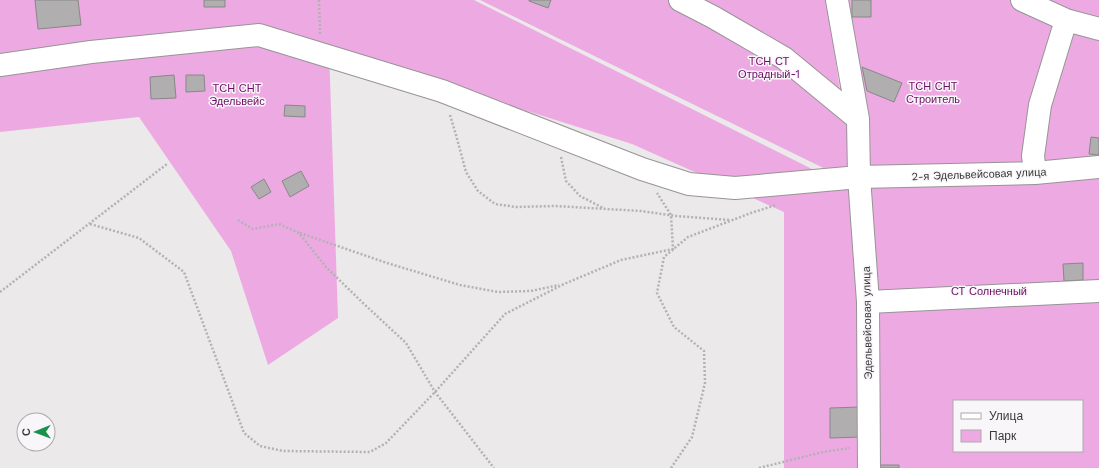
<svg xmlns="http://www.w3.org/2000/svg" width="1099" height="468" font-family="'Work Sans',sans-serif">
	<rect width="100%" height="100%" fill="#ece9eb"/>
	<!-- green -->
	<path fill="#edaae2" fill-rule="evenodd" d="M0 0H474L846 186V179L480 0H827L840 91 835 0H1099V175L1052 180 1099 179V468H784V212L632 144 329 49 338 318 268 365 231 251 139 117 0 132ZM954 401H1082V451H954Z"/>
	<!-- building -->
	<path fill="#b1aeb0" stroke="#898688" d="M35 0H78L81 25 38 29Z
		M204 0H225V7H204Z
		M529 0H551L548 8 529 1Z
		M852 0H871V17H852Z
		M862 67 902 83 894 102 867 91Z
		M174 75 176 98 151 99 150 77Z
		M186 75H204L205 91 186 92Z
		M285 105 305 106V117L284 116Z
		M1091 137 1099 138V155L1089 154Z
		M301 171 309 186 290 197 282 181Z
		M264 179 271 192 259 199 251 187Z
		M1083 263V280L1064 281 1063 264Z
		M860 407 861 437 830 438V408Z
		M879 465H899V468H879Z"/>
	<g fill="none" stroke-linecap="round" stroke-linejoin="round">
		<!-- minor casing -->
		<g stroke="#979496" stroke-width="24">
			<path id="minor" d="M680 0 713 17 784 58 858 119
				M837 0 858 119 859 177 868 302 869 468
				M1022 0 1066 20 1099 29
				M0 65 91 52 259 35 442 91 642 169 689 184 735 188 859 177 1035 173 1099 167
				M1035 173 1033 156 1040 105 1066 20
				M868 302 1099 291"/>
		</g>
		<!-- path -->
		<path stroke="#b3b1b3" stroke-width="2.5" stroke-dasharray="2 2" stroke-linecap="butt" d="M319 0 320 34
			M450 115 456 135 466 172 478 191 495 204 516 207 555 206 641 211 676 216 730 220
			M561 157 566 181 580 196 605 209
			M238 220 253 229 279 224 299 233 326 267 364 304 406 343 435 392 494 468
			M90 224 139 238 184 272 244 433 260 446 283 451 370 452 386 443 435 392 505 314 564 284 621 260 673 249 671 215 657 193
			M300 233 387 263 460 285 498 292 531 291 559 285
			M0 292 167 164
			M671 468 692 437 705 383 704 351 674 327 657 293 664 257 688 237 751 213 776 205
			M759 468 823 452 850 448"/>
		<!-- minor -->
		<use href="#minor" stroke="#fff" stroke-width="22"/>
	</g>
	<g text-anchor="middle" stroke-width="3" stroke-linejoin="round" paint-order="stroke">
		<!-- park labels -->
		<g font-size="11" fill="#6e0d66" stroke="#f9f6f9">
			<text x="769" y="65">ТСН СТ<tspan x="769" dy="13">Отрадный-1</tspan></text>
			<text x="933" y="90">ТСН СНТ<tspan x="933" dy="13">Строитель</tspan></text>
			<text x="237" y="92">ТСН СНТ<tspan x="237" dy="13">Эдельвейс</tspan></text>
			<text x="989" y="295">СТ Солнечный</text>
		</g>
		<!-- street labels -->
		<g font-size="11" fill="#393839" stroke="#f9f6f9">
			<text transform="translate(979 174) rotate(-2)" y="4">2-я Эдельвейсовая улица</text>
			<text transform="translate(867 323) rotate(-91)" y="4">Эдельвейсовая улица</text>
		</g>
	</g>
	<!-- legend -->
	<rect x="953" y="400" width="130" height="52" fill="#f9f6f9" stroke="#acaaac"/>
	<rect x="961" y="413" width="20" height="6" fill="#ffffff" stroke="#acaaac"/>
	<text x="989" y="420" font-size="12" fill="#393839">Улица</text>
	<rect x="961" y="430" width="20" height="12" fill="#edaae2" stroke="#acaaac"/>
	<text x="989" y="440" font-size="12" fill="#393839">Парк</text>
	<!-- north arrow -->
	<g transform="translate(36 432) rotate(269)"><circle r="19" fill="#f9f6f9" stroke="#acaaac"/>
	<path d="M0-3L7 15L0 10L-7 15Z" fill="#1a914c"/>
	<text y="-6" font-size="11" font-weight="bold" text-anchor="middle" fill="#393839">С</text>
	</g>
</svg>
